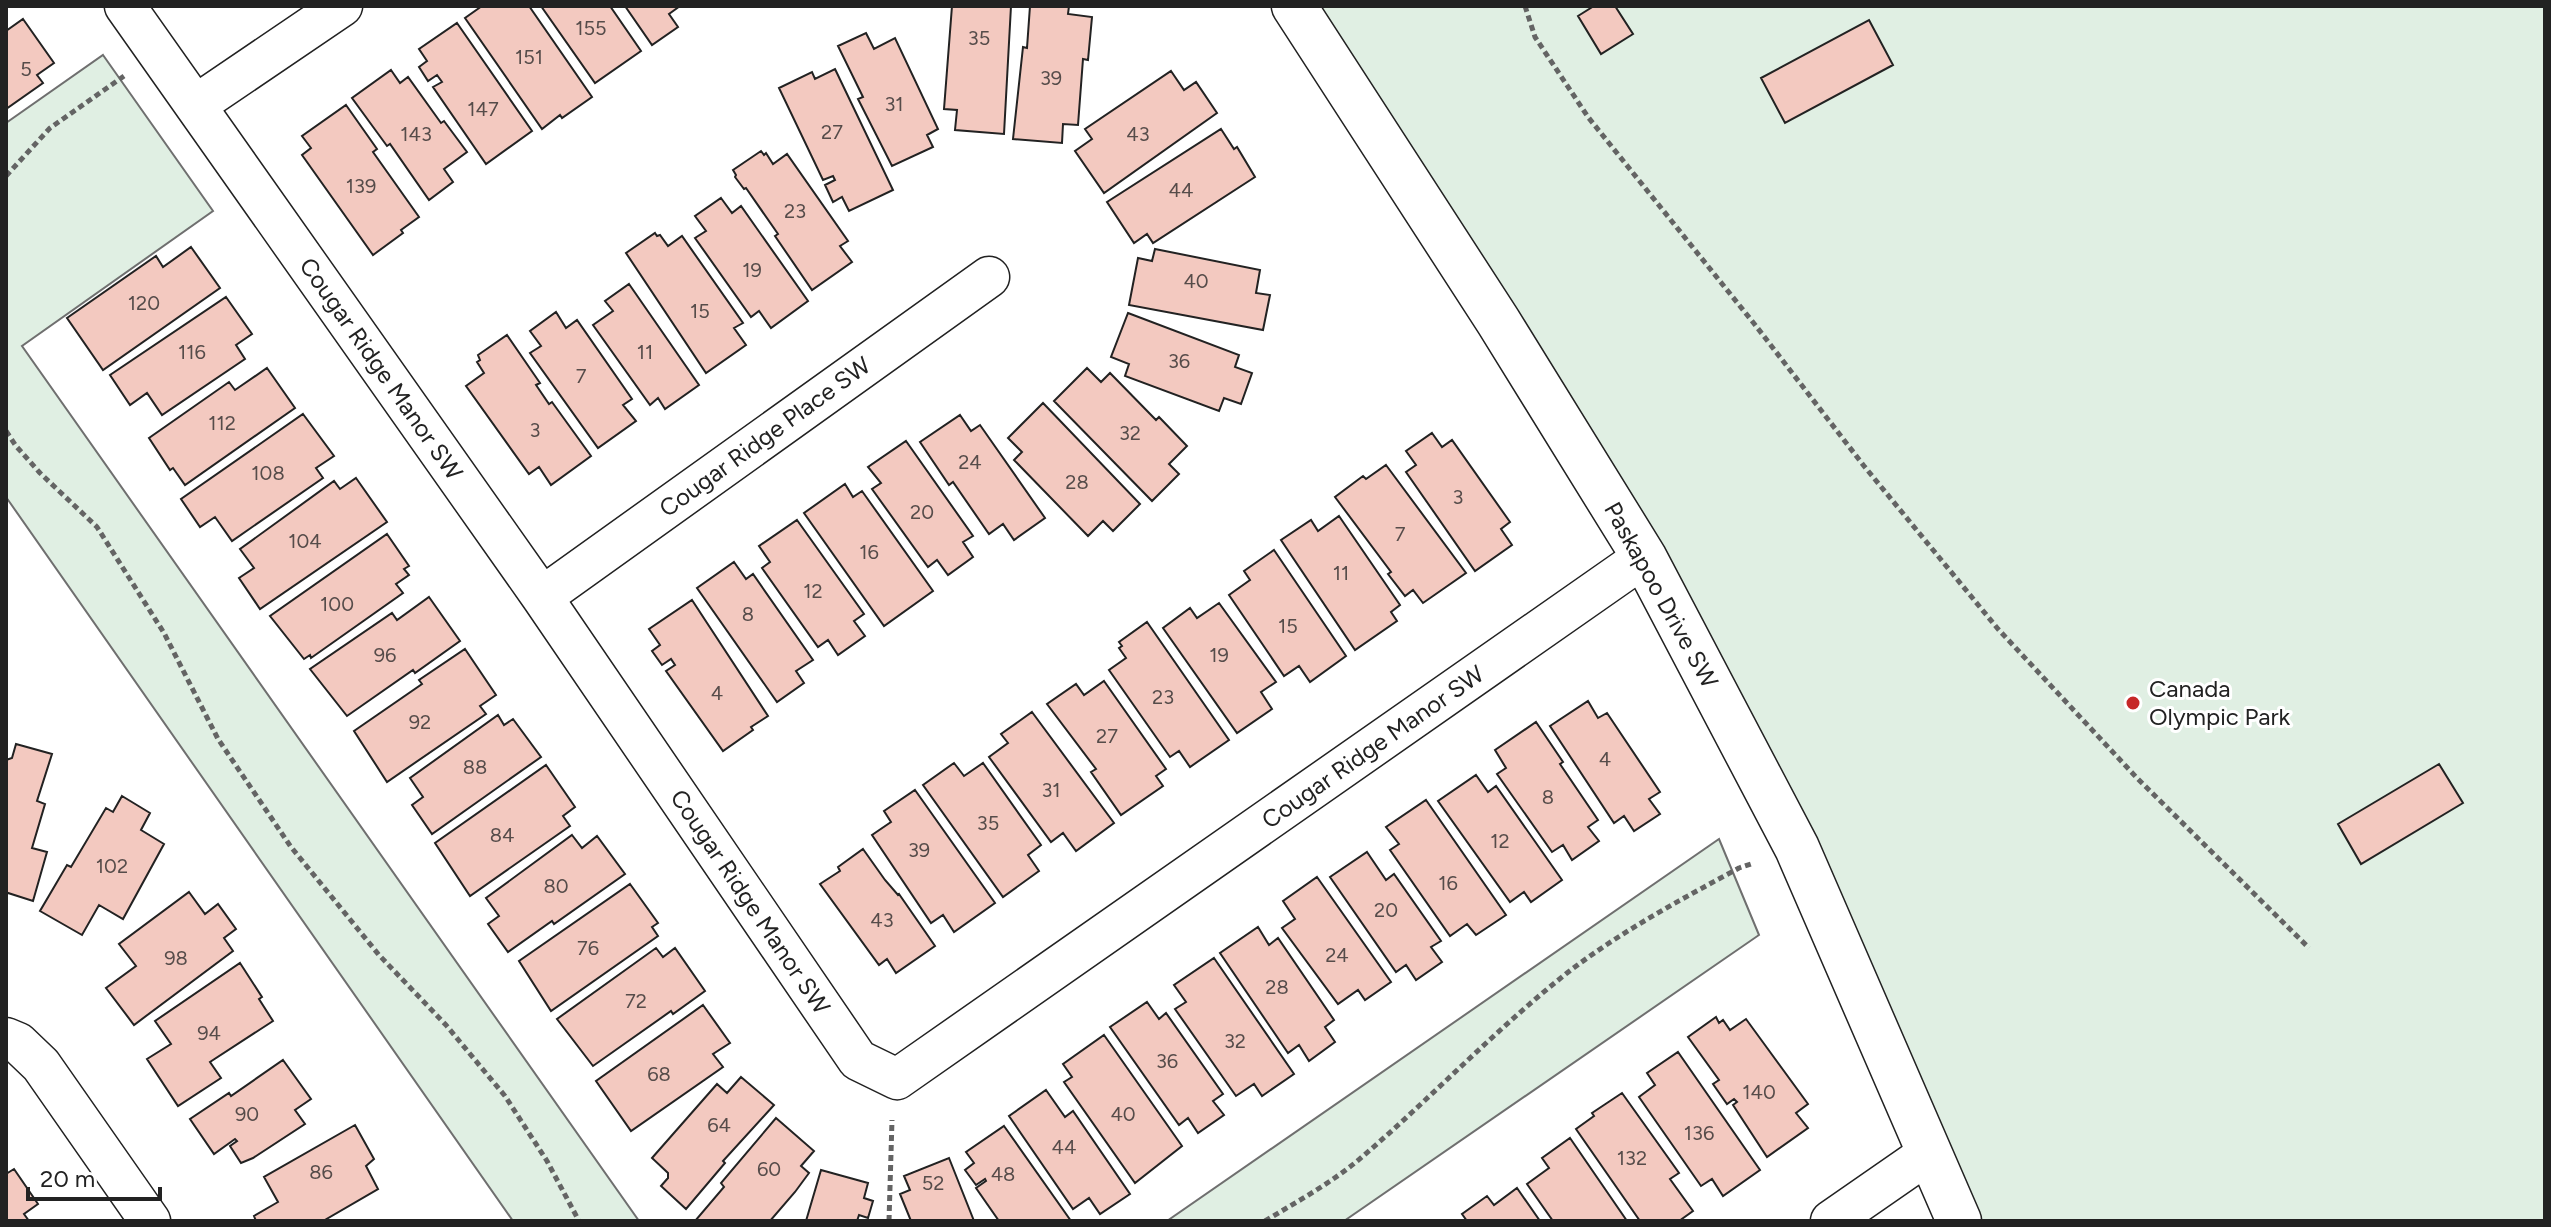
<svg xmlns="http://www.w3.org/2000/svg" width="2551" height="1227" font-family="Figtree,sans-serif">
	<rect width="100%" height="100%" fill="#fff"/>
	<!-- green -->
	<path fill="#e0efe3" stroke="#6f6f6f" stroke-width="2" d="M1294 6H2545V1221H1959L1797 848Z
		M103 55 213 211 22 346 639 1221H513L6 497V123Z
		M1719 839 1759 935 1344 1221H1167Z"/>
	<!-- building -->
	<path fill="#f3c9c0" stroke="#222" stroke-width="2" d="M482 6H529L592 97 562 118 560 115 542 129 465 18Z
		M541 6H610L641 51 595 83Z
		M625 6H680L669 14 678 27 652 45Z
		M952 6H1011L1004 134 955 130 957 110 944 109Z
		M1030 6H1069L1068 14 1092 17 1088 60 1083 59 1078 125 1063 124 1062 143 1013 139 1023 47 1027 48Z
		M1594 6H1615L1633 34 1601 54 1578 16Z
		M23 19 54 63 37 75 43 83 6 109V31Z
		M1869 20 1893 65 1785 123 1761 78Z
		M457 23 532 131 486 164 433 87 442 82 437 75 428 81 419 67 427 61 419 49Z
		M866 33 874 49 895 38 938 129 927 135 933 147 892 166 858 99 863 97 838 46Z
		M835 69 893 190 849 211 842 197 833 202 825 185 835 180 833 176 823 180 779 88 812 72 815 79Z
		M391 70 400 83 408 77 441 123 444 121 467 152 444 169 453 182 429 200 390 144 387 146 352 98Z
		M1171 71 1184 90 1196 82 1217 113 1104 193 1075 151 1092 139 1085 129Z
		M346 105 377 149 373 152 419 217 401 230 403 233 373 255 302 155 311 148 302 136Z
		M1221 129 1234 149 1237 147 1255 177 1153 243 1147 234 1134 243 1107 202Z
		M761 151 764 155 766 153 773 164 787 154 848 241 840 246 852 262 812 290 775 236 778 234 746 188 744 189 735 177 736 175 733 170Z
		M721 198 732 213 741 206 808 301 771 328 759 311 751 317 695 238 706 231 695 216Z
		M655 233 657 236 660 235 668 246 682 236 743 323 734 328 746 345 706 373 626 253Z
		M191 247 220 288 103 370 67 318 156 256 163 267Z
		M1155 249 1260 270 1256 293 1270 295 1263 330 1129 305 1138 258 1152 261Z
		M629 284 699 385 665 409 658 398 650 405 593 325 613 311 605 301Z
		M226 297 252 334 236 345 245 359 162 415 147 393 130 405 110 375Z
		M556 312 566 328 577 320 632 399 623 405 636 421 598 448 530 353 541 346 530 331Z
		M1128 313 1239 355 1235 367 1252 373 1241 404 1224 398 1219 411 1125 376 1129 364 1111 357Z
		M507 335 540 383 536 385 549 404 552 402 591 456 551 485 539 467 529 474 466 386 484 373 477 362 480 360 478 355Z
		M267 368 295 408 185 485 173 468 170 470 149 438 229 382 235 390Z
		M1087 368 1101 382 1110 373 1156 420 1159 417 1187 446 1169 464 1179 474 1152 501 1054 401Z
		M1043 403 1140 504 1113 531 1103 521 1088 536 1014 460 1022 452 1008 438Z
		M303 414 334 456 316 468 323 478 232 541 215 517 200 527 181 499Z
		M960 415 971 431 980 425 1045 518 1014 540 1003 524 989 534 953 482 949 485 920 442Z
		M1432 433 1442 447 1452 440 1510 522 1501 529 1512 545 1475 571 1406 472 1416 465 1406 451Z
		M906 441 973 536 963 542 973 557 948 575 937 560 928 567 872 489 881 483 868 467Z
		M1386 465 1466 573 1423 603 1413 590 1405 596 1388 574 1391 572 1335 497 1363 476 1366 479Z
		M356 478 387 522 260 609 239 578 254 568 240 549 334 481 340 489Z
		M845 484 853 497 862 491 933 591 884 626 804 513Z
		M1339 516 1400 605 1391 612 1397 621 1355 650 1281 540 1311 520 1318 531Z
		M797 520 864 614 854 621 865 636 838 655 828 640 818 647 762 568 770 562 759 546Z
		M387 534 409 566 404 569 409 575 396 584 403 593 311 658 310 655 304 659 270 616Z
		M1274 550 1346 656 1310 682 1299 666 1284 676 1229 595 1250 580 1244 571Z
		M734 562 746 579 753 574 813 660 796 671 804 683 777 702 697 588Z
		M429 597 460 641 415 673 413 670 347 716 310 669 392 613 397 620Z
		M692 600 768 716 751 727 753 730 723 751 666 671 675 665 671 659 662 665 652 651 660 645 649 629Z
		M1219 603 1276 682 1261 692 1272 709 1237 733 1163 628 1190 608 1197 618Z
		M1147 622 1229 740 1190 767 1179 751 1170 757 1109 670 1126 658 1119 648 1122 646 1119 642Z
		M465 649 496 695 480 706 486 714 387 782 354 731 422 684 419 680Z
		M1104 681 1166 769 1156 776 1163 786 1121 815 1091 772 1096 769 1047 704 1076 684 1084 695Z
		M1588 701 1598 718 1607 713 1660 792 1649 799 1660 814 1634 831 1624 816 1614 823 1550 726Z
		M1032 712 1114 823 1076 851 1063 833 1051 842 989 757 1008 743 1001 734Z
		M498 715 504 725 513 719 541 757 432 834 412 805 423 797 410 778Z
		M1536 722 1563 762 1560 764 1598 820 1588 827 1599 841 1572 860 1563 845 1552 852 1497 774 1506 768 1495 750Z
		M16 744 52 754 37 801 45 804 32 848 47 852 33 901 8 893 6 895V760L12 758Z
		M954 763 964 776 983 763 1041 845 1028 855 1039 871 1003 897 923 785Z
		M2439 764 2463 803 2361 864 2338 824Z
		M546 765 575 807 563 816 570 826 470 896 435 843Z
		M1476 775 1488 792 1496 786 1562 880 1531 902 1524 892 1510 902 1438 801Z
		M915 790 995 903 954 932 943 915 931 923 872 835 891 822 884 811Z
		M122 796 150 813 141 830 164 844 123 919 99 905 82 935 40 911 67 865 71 867 106 808 113 812Z
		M1426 800 1506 915 1476 935 1467 924 1450 936 1390 850 1399 844 1386 827Z
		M572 835 582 848 597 836 625 874 554 924 552 921 508 952 488 924 499 916 486 898Z
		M863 849 885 880 898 895 899 894 935 946 896 973 887 959 879 965 820 884 840 871 838 867Z
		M1367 852 1386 880 1394 874 1441 941 1431 947 1442 962 1416 980 1406 965 1396 972 1330 877Z
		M1317 877 1391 982 1365 1000 1358 990 1338 1004 1282 928 1295 919 1283 901Z
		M630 884 658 923 652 927 658 936 551 1011 519 961Z
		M189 892 205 914 218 904 236 929 224 938 233 951 134 1025 106 988 136 966 119 944Z
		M1258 927 1269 945 1278 938 1334 1020 1325 1027 1335 1042 1309 1061 1299 1045 1288 1053 1220 953Z
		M656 948 663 957 675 948 705 991 673 1014 671 1011 593 1066 557 1019Z
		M1214 958 1294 1074 1262 1096 1254 1084 1236 1096 1175 1009 1186 1002 1174 985Z
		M240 963 262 997 259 999 273 1021 210 1062 221 1078 178 1106 147 1059 171 1044 155 1021Z
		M1147 1002 1159 1019 1166 1013 1223 1094 1213 1101 1224 1115 1198 1133 1188 1118 1179 1125 1110 1027Z
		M703 1005 730 1043 713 1054 723 1067 631 1131 596 1081Z
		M1716 1017 1719 1023 1723 1020 1730 1030 1746 1019 1808 1104 1796 1113 1808 1128 1767 1157 1733 1105 1737 1102 1734 1099 1727 1104 1713 1084 1719 1080 1688 1037Z
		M1104 1035 1182 1146 1135 1183 1064 1082 1072 1077 1063 1064Z
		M1678 1052 1760 1170 1723 1196 1712 1179 1701 1186 1639 1097 1655 1085 1647 1073Z
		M283 1060 311 1099 295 1110 305 1124 253 1158 241 1163 230 1146 237 1141 235 1139 214 1154 190 1119 229 1093 231 1096Z
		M741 1077 774 1105 723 1161 725 1163 686 1209 661 1186 668 1178V1173L652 1158 717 1084 727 1093Z
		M1046 1090 1065 1117 1073 1111 1130 1194 1100 1214 1089 1198 1073 1209 1009 1116Z
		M1622 1093 1679 1173 1670 1179 1693 1211 1679 1221H1640L1576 1129 1594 1116 1592 1113Z
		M776 1118 814 1151 801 1166 809 1173 795 1192 770 1221H695L724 1187 721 1183Z
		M355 1125 374 1159 366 1166 378 1189 323 1221H256L254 1216 278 1202 264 1177Z
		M1004 1126 1071 1221H999L976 1188 986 1181 985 1179 976 1185 965 1170 974 1163 966 1152Z
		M1570 1138 1627 1221H1553L1527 1184 1549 1168 1542 1158Z
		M949 1158 974 1221H911L900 1194 910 1190 904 1176Z
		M14 1169 38 1204 24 1214 29 1221H6V1174Z
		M821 1170 868 1183 864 1198 873 1201 868 1218 859 1215 857 1221H806Z
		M1517 1188 1540 1221H1467L1462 1214 1487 1196 1494 1205Z"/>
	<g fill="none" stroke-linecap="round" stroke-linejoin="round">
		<!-- street casing -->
		<g stroke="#222" stroke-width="43">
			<path id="street" d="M125 6 542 597 858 1060 897 1079 1644 557
				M196 105 342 6
				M542 597 989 277
				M6 1038 18 1043 41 1065 150 1221
				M1831 1221 1929 1153"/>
		</g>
		<!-- secondary casing -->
		<g stroke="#222" stroke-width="47">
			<path id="secondary" d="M1294 6 1498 321 1644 557 1797 848 1959 1221"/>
		</g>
		<!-- path -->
		<path stroke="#646464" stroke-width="5" stroke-dasharray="6 4" stroke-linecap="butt" d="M1525 6 1535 37 1588 117 1756 326 1864 466 1998 629 2137 778 2309 948
			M6 176 50 128 124 76
			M6 431 16 446 40 473 97 527 164 633 218 739 291 847 379 955 446 1025 505 1096 547 1161 579 1221
			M889 1221 892 1120
			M1265 1221C1298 1201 1333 1182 1362 1157 1432 1097 1495 1030 1567 973 1620 932 1680 900 1739 868L1754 863"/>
		<!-- street -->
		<use href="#street" stroke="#fff" stroke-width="40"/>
		<!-- secondary -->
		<use href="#secondary" stroke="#fff" stroke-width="44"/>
	</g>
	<!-- markers -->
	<circle fill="#c62828" stroke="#fff" stroke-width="3" cx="2133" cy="703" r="8"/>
	<g text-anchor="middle" stroke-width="6" stroke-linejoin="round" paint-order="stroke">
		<!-- number labels -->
		<g font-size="20" fill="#564c4a">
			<text x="591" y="35">155</text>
			<text x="979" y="45">35</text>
			<text x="529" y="64">151</text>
			<text x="26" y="76">5</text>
			<text x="1051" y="85">39</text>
			<text x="894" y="111">31</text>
			<text x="483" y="116">147</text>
			<text x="832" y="139">27</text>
			<text x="416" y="141">143</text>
			<text x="1138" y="141">43</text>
			<text x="361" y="193">139</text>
			<text x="1181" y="197">44</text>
			<text x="795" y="218">23</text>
			<text x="752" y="277">19</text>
			<text x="1196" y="288">40</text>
			<text x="144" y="310">120</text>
			<text x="700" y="318">15</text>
			<text x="192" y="359">116</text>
			<text x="645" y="359">11</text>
			<text x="1179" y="368">36</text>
			<text x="581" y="383">7</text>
			<text x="222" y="430">112</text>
			<text x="535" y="437">3</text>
			<text x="1130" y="440">32</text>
			<text x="970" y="469">24</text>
			<text x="268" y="480">108</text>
			<text x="1077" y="489">28</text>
			<text x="1458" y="504">3</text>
			<text x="922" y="519">20</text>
			<text x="1400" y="541">7</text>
			<text x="305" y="548">104</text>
			<text x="869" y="559">16</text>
			<text x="1341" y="580">11</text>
			<text x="813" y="598">12</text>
			<text x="337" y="611">100</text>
			<text x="748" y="621">8</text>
			<text x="1288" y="633">15</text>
			<text x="385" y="662">96</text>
			<text x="1219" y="662">19</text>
			<text x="717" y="700">4</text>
			<text x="1163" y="704">23</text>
			<text x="420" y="729">92</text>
			<text x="1107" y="743">27</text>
			<text x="1605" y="766">4</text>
			<text x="475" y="774">88</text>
			<text x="1051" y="797">31</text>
			<text x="1548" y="804">8</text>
			<text x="988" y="830">35</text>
			<text x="502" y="842">84</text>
			<text x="1500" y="848">12</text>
			<text x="919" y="857">39</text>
			<text x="112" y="873">102</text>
			<text x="1448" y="890">16</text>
			<text x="556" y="893">80</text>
			<text x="1386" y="917">20</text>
			<text x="882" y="927">43</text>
			<text x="588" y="955">76</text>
			<text x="1337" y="962">24</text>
			<text x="176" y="965">98</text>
			<text x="1277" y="994">28</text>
			<text x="636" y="1008">72</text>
			<text x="209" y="1040">94</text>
			<text x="1235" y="1048">32</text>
			<text x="1167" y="1068">36</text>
			<text x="659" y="1081">68</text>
			<text x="1759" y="1099">140</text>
			<text x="247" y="1121">90</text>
			<text x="1123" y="1121">40</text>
			<text x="719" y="1132">64</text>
			<text x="1699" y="1140">136</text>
			<text x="1064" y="1154">44</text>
			<text x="1632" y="1165">132</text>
			<text x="769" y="1176">60</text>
			<text x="321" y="1179">86</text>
			<text x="1003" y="1181">48</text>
			<text x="933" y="1190">52</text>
		</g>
		<!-- street labels -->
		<g font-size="24" fill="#222" stroke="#fff">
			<text transform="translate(381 369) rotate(55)" y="8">Cougar Ridge Manor SW</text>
			<text transform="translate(765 437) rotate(-36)" y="8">Cougar Ridge Place SW</text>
			<text transform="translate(1661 595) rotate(61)" y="8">Paskapoo Drive SW</text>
			<text transform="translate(1373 747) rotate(-35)" y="8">Cougar Ridge Manor SW</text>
			<text transform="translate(750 902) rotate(56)" y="8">Cougar Ridge Manor SW</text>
		</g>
		<!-- poi labels -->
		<g font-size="24" fill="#222" stroke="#fff" text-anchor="start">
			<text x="2149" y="697">Canada<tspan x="2149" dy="28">Olympic Park</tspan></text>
		</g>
	</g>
	<!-- border -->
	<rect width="2551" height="1227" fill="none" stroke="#222222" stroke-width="16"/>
	<!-- scale -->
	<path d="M28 1187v12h132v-12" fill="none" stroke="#222222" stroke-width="4"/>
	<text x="40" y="1187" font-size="24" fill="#222222" stroke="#ffffff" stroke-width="6" paint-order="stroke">20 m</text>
</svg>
